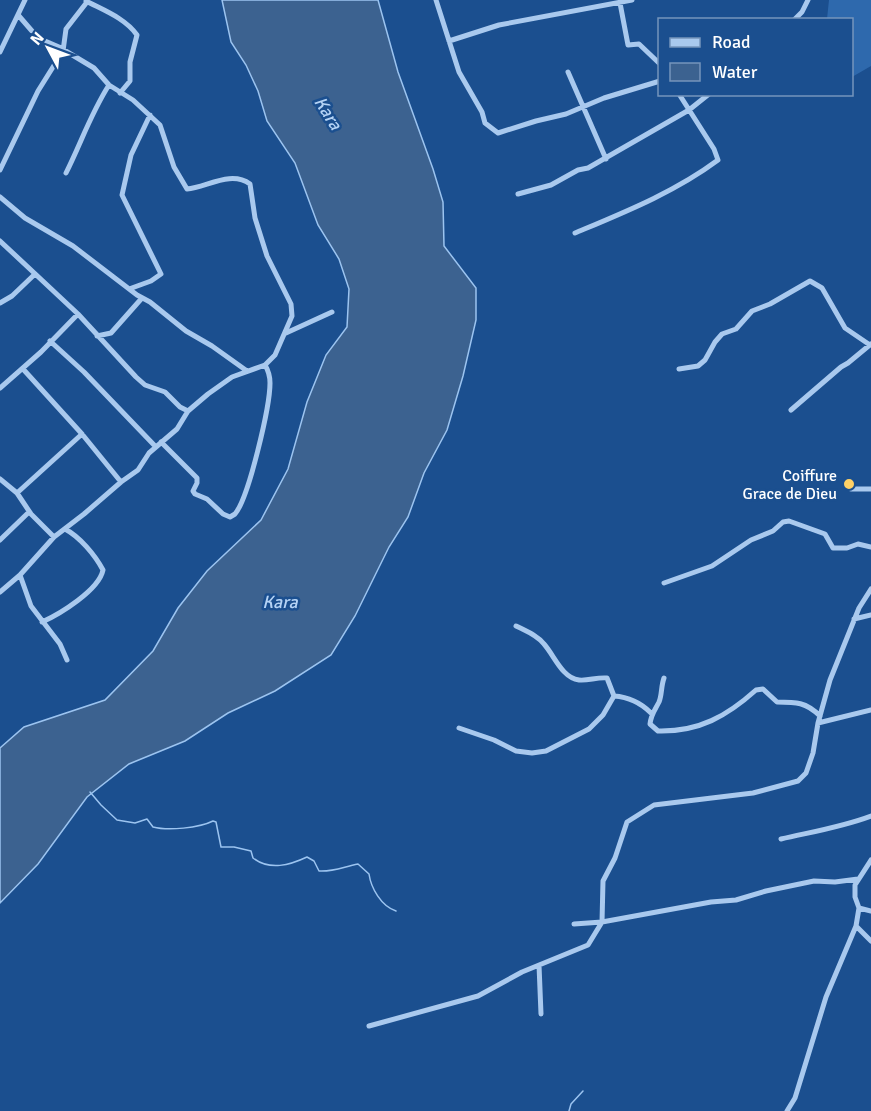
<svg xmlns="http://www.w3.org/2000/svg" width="871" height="1111" font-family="Signika,sans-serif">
	<rect width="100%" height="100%" fill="#1b4f8f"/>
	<!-- green -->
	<path fill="#2e69ad" d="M829 0H871V66L852 77V20L827 19Z"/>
	<!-- water -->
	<path fill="#3c6290" stroke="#9cc4f0" stroke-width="1.5" d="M222 0H378L398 72 433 169 443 202 444 246 476 288V320L463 376 447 430 424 473 408 517 389 547 355 616 331 655 275 691 228 713 185 741 129 764 87 797 38 864 0 903V748L24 727 105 700 153 651 178 608 207 571 261 520 288 469 307 402 326 355 347 327 349 289 339 259 318 225 295 163 267 121 258 91 246 65 231 42Z"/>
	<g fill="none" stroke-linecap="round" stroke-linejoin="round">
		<!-- stream -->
		<path stroke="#9cc4f0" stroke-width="1.5" d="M90 792 101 805 117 820 135 823 147 819 153 827C168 831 199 828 213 821L216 822 221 847H234L251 851 253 858C270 871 290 865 307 857L314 861 319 871C333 872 343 867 358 864L369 874C371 888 381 906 396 911
			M569 1111 571 1104 583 1091"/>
		<!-- minor -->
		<path stroke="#a9c9ee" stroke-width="5" d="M436 0 459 72 482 112 485 123 498 133 536 121 566 114 604 98 660 81
			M86 1C103 10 125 18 137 35L130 62V81L120 93
			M620 3 628 45 639 44 660 64
			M794 20 802 12 808 0
			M449 41 499 25 632 0
			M0 52 25 0
			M568 72 606 159
			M0 170 38 91 63 51 66 29 87 2
			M66 173C81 143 91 113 109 85
			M518 194 551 185 578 170 588 168 689 110 709 94
			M0 197 25 218 73 246 137 295 150 302 186 331 212 346 247 371
			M575 233C625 212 675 192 718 160L714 149 679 94
			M0 241 78 314 136 377 145 385 165 392 180 407 188 411
			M129 289 151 281 161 274 122 195 131 155 150 115
			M0 303 12 296 35 274
			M286 333 332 312
			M97 336 111 333 142 298
			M50 341 84 372 155 446
			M23 369 82 434 121 482
			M679 369 698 366 705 360 715 342 722 334 736 329 752 311 770 304 810 281 822 288 845 328 870 345
			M0 388 41 352 78 314
			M791 410 841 367 848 363 871 344
			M161 442 197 478V483L193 491 195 494 207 499 223 514 230 517 235 514C249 497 270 406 270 383 270 376 268 370 265 365
			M0 479 17 493 31 514 54 537
			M851 489H871
			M17 493 82 434
			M0 540 29 512
			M20 575 31 606 60 644 67 660
			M664 583 712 566 751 540 773 531 783 522 789 521 825 534 833 548H847L858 544 871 547
			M0 592 20 575 54 537 84 514 121 482 138 470 149 453 177 429 188 411 208 394 232 377 265 365 275 355 292 316 291 304 267 256 255 218 250 184C231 170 207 187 187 189L174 167 160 125 133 100 109 85 94 68 59 47 38 38 19 16
			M854 619 871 615
			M42 622C60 614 99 590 103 570 95 555 80 537 65 529
			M516 626C526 631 537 635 544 644 554 655 562 678 579 680 588 681 597 677 607 678L614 696C629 697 641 703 651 713
			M664 678C661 686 662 695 659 702 655 710 651 714 650 724L658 731C699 732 727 716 756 690L763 689 777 702C796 702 806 702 820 716
			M818 723 871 710
			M459 728 494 740 516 751 532 753 546 751 589 729 603 715 614 696
			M781 839C811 832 842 827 871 816
			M859 908 871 911
			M574 924 602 922 603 881 615 858 627 822 654 805 753 793 798 781 806 773 813 753 818 723 830 680 859 608 871 589
			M856 926 871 941
			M539 965 541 1014
			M369 1026 478 996 522 972 588 945 602 922 711 902 736 900 766 891 814 881 835 882 858 879
			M787 1111 795 1098 826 997 856 926 859 908 855 897V885L871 860"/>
	</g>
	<!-- markers -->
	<circle fill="#ffd166" stroke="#1b4f8f" stroke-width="2" cx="849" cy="484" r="6"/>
	<g text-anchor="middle" stroke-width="5" stroke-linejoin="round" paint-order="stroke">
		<!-- poi labels -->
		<g font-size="16" fill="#fff" stroke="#1b4f8f" text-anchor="end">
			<text x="837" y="481">Coiffure<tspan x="837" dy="18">Grace de Dieu</tspan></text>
		</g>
		<!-- water labels -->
		<g font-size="18" font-style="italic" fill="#b5d3f5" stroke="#1b4f8f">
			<text transform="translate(328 113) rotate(58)" y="6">Kara</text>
			<text x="280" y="608">Kara</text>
		</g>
	</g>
	<!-- legend -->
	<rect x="658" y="18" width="195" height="78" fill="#1b4f8f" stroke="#7695bc" stroke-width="1.5"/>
	<rect x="670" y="38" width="30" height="9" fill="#a9c9ee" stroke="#7695bc" stroke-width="1.5"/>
	<text x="712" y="48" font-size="18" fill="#ffffff">Road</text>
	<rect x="670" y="63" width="30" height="18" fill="#3c6290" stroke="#7695bc" stroke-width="1.5"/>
	<text x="712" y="78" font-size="18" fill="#ffffff">Water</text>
	<!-- north arrow -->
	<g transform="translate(48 48) rotate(311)" stroke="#1b4f8f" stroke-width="4.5" paint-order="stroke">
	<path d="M0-4.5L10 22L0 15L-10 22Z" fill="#ffffff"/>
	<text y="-9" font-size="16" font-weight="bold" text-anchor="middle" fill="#ffffff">N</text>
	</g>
</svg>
